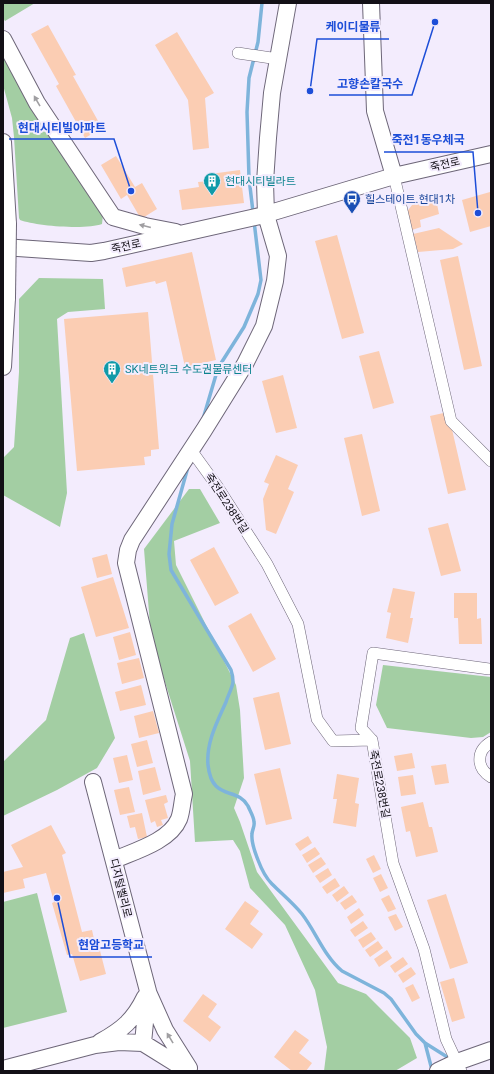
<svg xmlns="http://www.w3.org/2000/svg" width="494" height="1074" font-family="Roboto,'Noto Sans KR',sans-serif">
	<rect width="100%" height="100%" fill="#f3ecfd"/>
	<!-- green -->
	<path fill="#a3cea3" d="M3 3H35L5 21 3 18Z
		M3 52 43 126 103 215 102 224C86 230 36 226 20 220L19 218 14 137 12 118 3 85Z
		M39 278 103 279 105 309 68 312 57 319 67 493 60 527 3 495V458L14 447 19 372V299Z
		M189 489H200L220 523 174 541 176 565 236 685 240 710 244 778 234 808 240 822 257 872 306 939 338 983 366 994 410 1038 417 1058 395 1071H324L327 1047 315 990 285 925 250 888 240 851 233 840 195 842 190 761 151 638 144 549Z
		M84 633 115 738 97 768 57 790 3 816V762L46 720 70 638Z
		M383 665 491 677V732L483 737 471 738 387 728 376 705Z
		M37 893 67 1012 3 1028V902Z"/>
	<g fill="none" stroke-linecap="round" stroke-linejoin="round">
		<!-- stream -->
		<path stroke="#7eb4db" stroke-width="3.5" d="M253 212 249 178 247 112 249 78 258 42 262 3
			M203 419 218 368 244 327 258 294 261 280 254 221
			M188 467 172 524 169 554 171 570 231 670C232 673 233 678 233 682 232 689 228 695 226 702 217 722 206 743 208 765 212 802 237 786 248 806 250 811 254 817 254 822 255 826 252 830 252 834 251 843 255 852 258 860 261 868 266 878 272 884 282 894 293 903 302 914 316 932 324 956 342 971L384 993 391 999 416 1034 425 1043 452 1060
			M425 1043 432 1070"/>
	</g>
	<!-- building -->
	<path fill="#fbcdb3" d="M48 25 76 75 73 76 102 128 85 138 56 86 59 84 31 34Z
		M177 32 214 93 205 98 209 148 193 150 188 100 155 45Z
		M116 156 135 187 142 183 157 209 141 219 127 195 121 199 101 165Z
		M240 170 244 203 182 210 179 190 199 187 198 182 210 181V174Z
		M490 192 491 226 470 232 462 200Z
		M436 199 439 214 420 220 421 227 409 231 405 214 412 205Z
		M439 228 463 244 453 249 418 252 413 234Z
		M337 235 364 333 342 339 315 241Z
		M192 252 216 360 185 367 166 281 156 284 155 281 126 287 122 268Z
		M458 256 482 366 464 370 440 260Z
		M148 312 159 449 151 450V456L144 457 145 465 77 471 64 319Z
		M379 351 394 403 373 409 359 356Z
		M283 375 297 428 276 433 262 381Z
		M448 412 466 490 448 494 430 416Z
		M362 434 380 511 362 516 344 438Z
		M276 455 298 465 288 489 294 492 276 534 266 530 263 499 269 484 264 482Z
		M448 523 461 571 441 576 428 528Z
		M214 547 239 593 215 606 190 560Z
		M107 554 112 574 97 578 92 558Z
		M113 577 129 628 96 637 81 587Z
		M393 588 415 592 410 618H413L408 643 386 638 391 613 387 612Z
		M454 593H477V619L481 618 482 644H459L458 618H454Z
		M251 613 276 659 253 672 228 626Z
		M130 632 136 655 119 660 113 637Z
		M139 658 144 678 122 684 117 663Z
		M141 685 146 705 120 711 115 692Z
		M279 692 291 744 265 750 253 698Z
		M153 711 159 733 139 738 134 716Z
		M147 740 153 763 137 767 131 744Z
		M412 753 415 768 397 771 394 756Z
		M127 755 133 780 119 783 113 758Z
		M446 764 449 783 435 785 431 766Z
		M155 767 161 790 143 795 138 771Z
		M280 768 292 819 266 825 254 774Z
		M337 774 359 778 355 803 359 804 356 827 333 823 337 799H333Z
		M413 775 416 794 401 796 398 777Z
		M129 787 135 812 120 815 114 790Z
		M166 795 168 802 164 804 168 818 161 820 163 825 157 827 155 821 151 823 145 800Z
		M423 802 429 827H432L438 852 416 857 410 831 406 832 401 807Z
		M142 813 147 837 138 839 135 827 130 828 127 816Z
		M51 825 66 853 62 855 82 932 92 930 94 939H97L106 974 80 981 72 954 67 955 52 903 54 902 46 873 23 879 25 888 3 893V872L23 867 11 845Z
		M308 836 312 843 300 851 295 844Z
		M315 847 320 854 307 863 302 855Z
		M374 855 381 869 373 873 366 859Z
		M321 857 326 864 313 873 308 865Z
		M328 868 332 875 320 883 315 876Z
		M381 874 388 888 380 892 373 878Z
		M335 878 340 886 327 894 322 887Z
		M344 886 349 893 337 902 332 895Z
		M446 894 468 963 450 969 427 900Z
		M352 895 357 902 345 910 340 903Z
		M389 895 396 909 388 912 381 899Z
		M245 901 259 911 250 924 263 934 252 949 225 929Z
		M359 908 364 915 351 924 347 917Z
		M396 914 403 927 395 931 388 917Z
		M363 921 368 928 355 937 350 930Z
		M371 932 376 939 363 948 358 940Z
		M378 941 383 948 370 957 365 950Z
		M387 950 392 958 379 967 374 959Z
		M403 957 408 964 395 973 390 966Z
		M411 967 416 974 403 983 398 975Z
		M454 978 465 1018 452 1022 440 982Z
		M413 984 420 998 412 1002 405 988Z
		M203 994 217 1004 208 1017 221 1027 210 1042 183 1021Z
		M295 1030 309 1040 299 1053 312 1063 306 1071H292L274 1057Z"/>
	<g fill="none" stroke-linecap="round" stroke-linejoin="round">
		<!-- street casing -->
		<g stroke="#6d6678" stroke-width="12">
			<path id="street" d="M238 53 278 59
				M394 176 451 421 491 461
				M191 450 217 486 267 564 298 624 317 719 333 741 372 740 393 863 424 949 446 1039 461 1071
				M372 740 361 728 373 653 489 669
				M491 742C476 751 476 768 491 777"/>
		</g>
		<!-- secondary casing -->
		<g stroke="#6d6678" stroke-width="18">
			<path id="secondary" d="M371 3 375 111 394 176
				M3 39 37 103 113 217 145 226 176 232
				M3 142 8 224
				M3 247 91 253 104 251 260 216 394 176 491 154
				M3 367 7 298
				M93 782 148 991 143 1043
				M114 860C135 851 170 841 179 819 182 811 182 802 184 794L126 563 128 550 132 540 204 430 245 364 264 326 275 281 278 256 266 215 265 182 268 138 272 93 288 3
				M148 992 165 1030 189 1068
				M100 1042C122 1030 134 1020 145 997
				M3 1069 95 1045 119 1042 143 1043 188 1071
				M438 1071 457 1062 491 1050"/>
		</g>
		<!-- street -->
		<use href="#street" stroke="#fff" stroke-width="11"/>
		<!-- secondary -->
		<use href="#secondary" stroke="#fff" stroke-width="16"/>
		<!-- secondary-bridge casing -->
		<g stroke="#6d6678" stroke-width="18" stroke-linecap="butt">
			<path id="secondary-bridge" d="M7 298 8 224"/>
		</g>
		<!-- secondary-bridge -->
		<use href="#secondary-bridge" stroke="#fff" stroke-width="16"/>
	</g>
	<!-- one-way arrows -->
	<defs><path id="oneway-solid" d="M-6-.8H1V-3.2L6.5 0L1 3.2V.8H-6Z"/></defs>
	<g fill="#a09fa2">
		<use href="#oneway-solid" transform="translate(37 101) rotate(-120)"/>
		<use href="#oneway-solid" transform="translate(145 226) rotate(-166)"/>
		<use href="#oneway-solid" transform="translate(170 1038) rotate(-121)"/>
	</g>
	<!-- icons -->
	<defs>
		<g id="building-pin" transform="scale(0.9)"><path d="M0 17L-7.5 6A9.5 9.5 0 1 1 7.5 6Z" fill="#0f9aa8" stroke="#f3ecfd"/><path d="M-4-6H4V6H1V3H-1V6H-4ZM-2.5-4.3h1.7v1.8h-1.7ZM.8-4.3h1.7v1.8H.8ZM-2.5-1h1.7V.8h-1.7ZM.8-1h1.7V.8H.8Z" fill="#fff"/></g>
		<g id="bus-pin" transform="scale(0.9)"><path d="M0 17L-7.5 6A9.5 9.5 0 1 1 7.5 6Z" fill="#1a4fb4" stroke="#f3ecfd"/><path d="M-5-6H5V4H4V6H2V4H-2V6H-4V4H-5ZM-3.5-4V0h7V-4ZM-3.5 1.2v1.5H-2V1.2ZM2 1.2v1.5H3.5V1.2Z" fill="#fff"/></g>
	</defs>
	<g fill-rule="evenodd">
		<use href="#building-pin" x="212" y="181"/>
		<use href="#bus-pin" x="352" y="199"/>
		<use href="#building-pin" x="112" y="369"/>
	</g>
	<g text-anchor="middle" stroke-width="4" stroke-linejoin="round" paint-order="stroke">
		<!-- street labels -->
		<g font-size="11" fill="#120f16" stroke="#f3ecfd">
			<text transform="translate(445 164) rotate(-13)" y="4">죽전로</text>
			<text transform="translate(126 246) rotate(-12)" y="4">죽전로</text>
			<text transform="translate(227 503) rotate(57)" y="4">죽전로238번길</text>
			<text transform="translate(380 784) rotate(79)" y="4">죽전로238번길</text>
			<text transform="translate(121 888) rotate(76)" y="4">디지털벨리로</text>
		</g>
		<!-- culture labels -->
		<g font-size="11" fill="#0d838f" stroke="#f3ecfd" text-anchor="start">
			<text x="225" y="185">현대시티빌라트</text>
			<text x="125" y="373">SK네트워크 수도권물류센터</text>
		</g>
		<!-- transit labels -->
		<g font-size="11" fill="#164399" stroke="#f3ecfd" text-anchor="start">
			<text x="365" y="203">힐스테이트.현대1차</text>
		</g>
	</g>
	<!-- callouts -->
	<path fill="none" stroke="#1d4ed8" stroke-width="1.5" d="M310 91L317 39H389M435 22L412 95H329M131 191L114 139H9M478 213L473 152H384M57 898L70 957H152"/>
	<g fill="#1d4ed8" stroke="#f3ecfd" stroke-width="1.5">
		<circle cx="310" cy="91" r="4"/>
		<circle cx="435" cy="22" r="4"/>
		<circle cx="131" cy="191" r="4"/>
		<circle cx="478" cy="213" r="4"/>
		<circle cx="57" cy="898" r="4"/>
	</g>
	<g font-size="12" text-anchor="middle" font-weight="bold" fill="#1d4ed8" stroke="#f3ecfd" stroke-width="4" stroke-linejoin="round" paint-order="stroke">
		<text x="353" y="31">케이디물류</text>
		<text x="370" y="88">고향손칼국수</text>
		<text x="62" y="132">현대시티빌아파트</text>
		<text x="428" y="144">죽전1동우체국</text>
		<text x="111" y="949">현암고등학교</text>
	</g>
	<!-- border -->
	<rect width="494" height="1074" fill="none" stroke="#120f16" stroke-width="8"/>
</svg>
